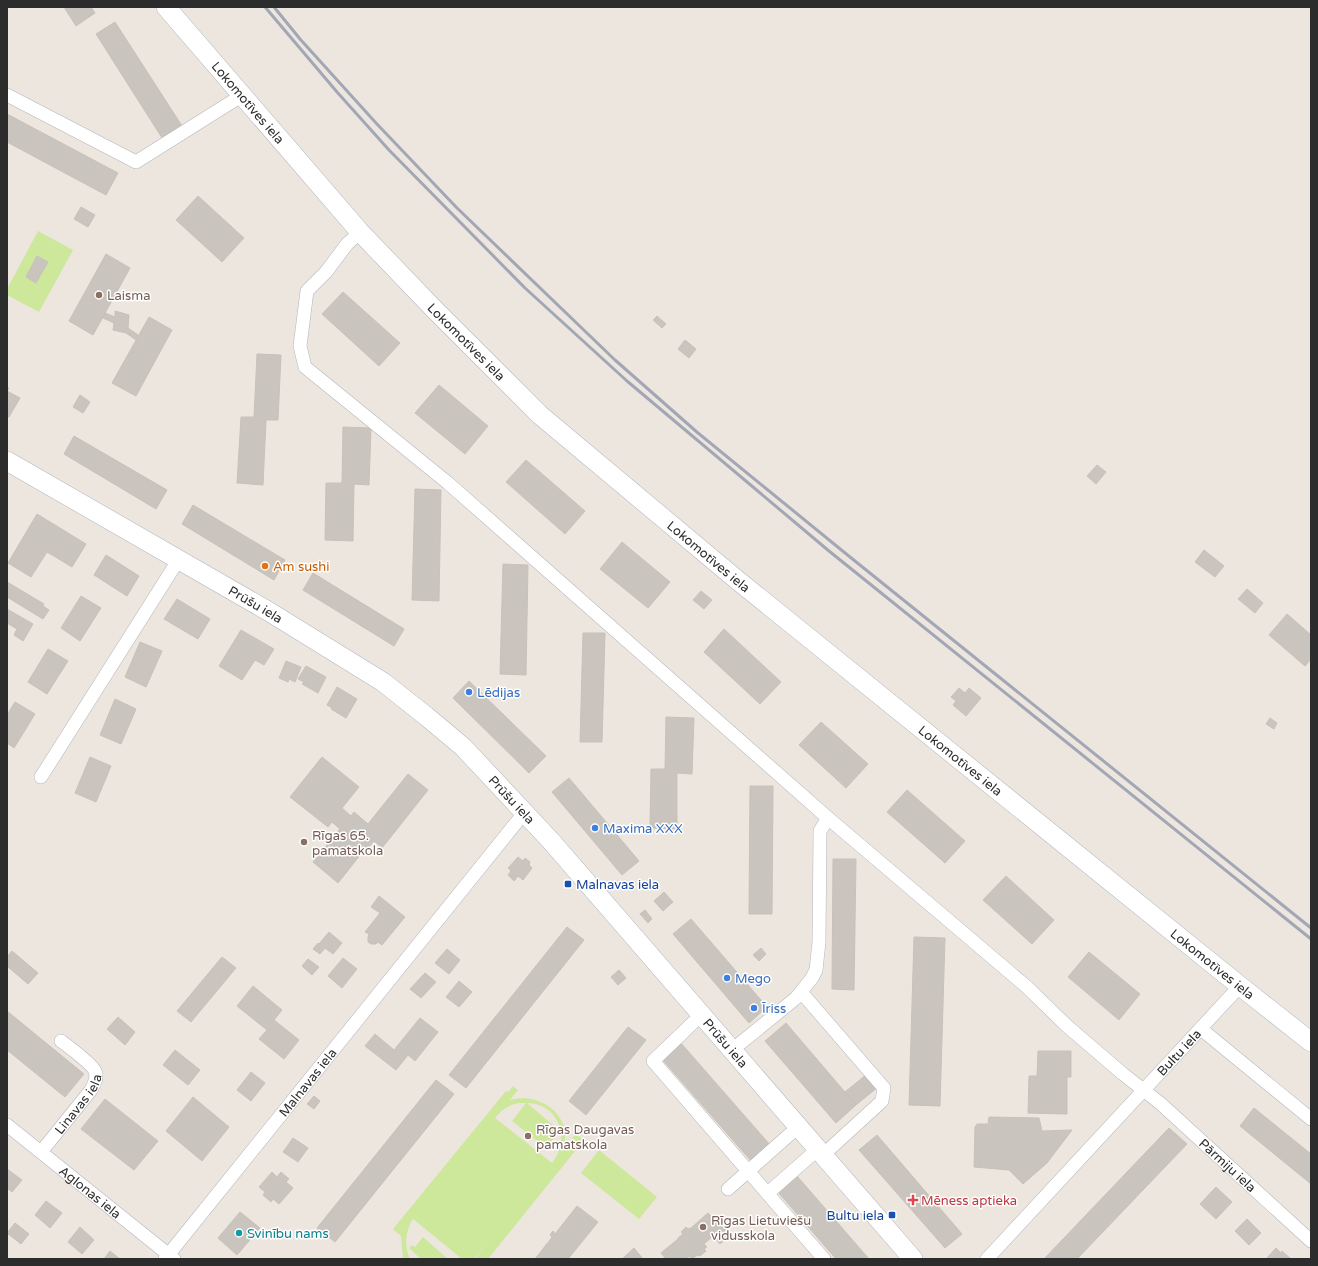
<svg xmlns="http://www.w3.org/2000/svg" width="1318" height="1266" font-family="'Varela Round',sans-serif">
	<rect width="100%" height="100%" fill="#ede6df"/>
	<!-- pitch -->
	<path fill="#cde79b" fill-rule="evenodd" d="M38 231 73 250 39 312 7 295V289Z
		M513 1086 518 1090 510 1100C531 1094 555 1104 563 1124 566 1131 565 1139 565 1146L576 1134 584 1140 488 1259H475L487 1243 474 1259H462L413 1219 482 1134 413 1219C405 1232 404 1245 410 1259H403L401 1236 393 1229 506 1091 508 1092ZM519 1103H526L512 1121 546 1148 560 1131 527 1103C559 1103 571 1140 552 1163L495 1118C502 1109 509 1105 519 1103Z
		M599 1150 657 1197 639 1219 581 1173Z
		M423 1237 448 1259H421L409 1248 412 1245 415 1247Z"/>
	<!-- building -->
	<path fill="#c9c4bd" stroke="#c8c1b9" d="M64 7H91L95 13 76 26Z
		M115 22 184 129 164 141 96 34Z
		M7 114 118 173 106 195 7 142Z
		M198 196 244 238 222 262 176 220Z
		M81 207 95 215 88 227 74 219Z
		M106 254 130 268 93 335 69 321Z
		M37 256 48 262 36 283 26 277Z
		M343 292 400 343 379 366 322 314Z
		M115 311 129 315 128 328 138 335 136 340 126 333 113 330 114 323 103 318 105 313 115 317Z
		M657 316 666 324 662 328 653 320Z
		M149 317 172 330 136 396 112 383Z
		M685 340 696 349 689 358 678 349Z
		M257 354 281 355 278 420H266L263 485 237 483 241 417H254Z
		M439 385 488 426 465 454 415 413Z
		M7 388H9L7 391 20 398 9 417 7 416Z
		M80 395 90 402 83 413 73 407Z
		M343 427 371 428 369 485 354 484 353 541 325 540 326 483H342Z
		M74 436 167 490 156 509 64 454Z
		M526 460 585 511 565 534 506 482Z
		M1097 465 1106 472 1096 484 1087 476Z
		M415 489 441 490 439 601 412 600Z
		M193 505 285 560 274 580 182 524Z
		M37 514 86 544 72 567 47 552 31 577 8 563Z
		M622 542 670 582 648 608 600 569Z
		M1204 550 1224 566 1215 577 1195 562Z
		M106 555 139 576 127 596 94 575Z
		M503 564 528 565 526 675 500 674Z
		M313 573 404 629 394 646 303 590Z
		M7 582 44 604 43 606 49 610 43 619 7 597Z
		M1247 589 1263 603 1255 613 1238 599Z
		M701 591 712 600 704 609 693 600Z
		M81 596 101 608 80 641 61 628Z
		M177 599 210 619 198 639 164 619Z
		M7 609 33 624 23 641 14 635 17 629 7 623Z
		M1287 614 1311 635V659L1305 666 1269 635Z
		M724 629 781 682 760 704 704 652Z
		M241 630 274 649 264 665 255 660 242 680 219 666Z
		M583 633H605L602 742H580Z
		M140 642 162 651 146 687 125 677Z
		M48 649 68 661 47 694 28 682Z
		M286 661 301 667 295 682 289 679 288 682 279 678Z
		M306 666 326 677 318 693 302 684 304 682 298 679Z
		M469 681 546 756 529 773 453 698Z
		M337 687 357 699 346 718 331 709 332 708 327 705Z
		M959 688 965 693 969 688 981 698 966 716 953 705 956 701 951 697Z
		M115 699 136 709 121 744 100 735Z
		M15 702 35 714 14 748 7 743V715Z
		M666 717 694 718 692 774 677 773V829L650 828 651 769H665Z
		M1270 718 1277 723 1274 729 1266 724Z
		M821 722 868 764 846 788 799 745Z
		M90 757 111 766 96 802 75 793Z
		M322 757 359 787 342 808 351 816 354 812 368 824 408 774 428 790 382 848 374 841 362 855 361 854 338 883 313 862 340 829 332 822 328 827 290 797Z
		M569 778 639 861 622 875 552 792Z
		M750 786H773L772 914H749Z
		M907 790 965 841 945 863 887 812Z
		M518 857 523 861 525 858 530 862 529 865 532 868 523 880 518 876 514 881 508 875 511 871 508 868Z
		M833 859H856L854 990 832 989Z
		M1006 876 1054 920 1032 944 983 900Z
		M664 892 673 902 663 911 654 901Z
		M379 896 405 917 382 945 378 942 376 944H371L368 942V937L369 934 365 932 380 913 371 907Z
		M645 910 652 919 648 923 640 914Z
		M691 919 767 1007 749 1023 673 934Z
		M567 927 584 940 466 1088 449 1075Z
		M329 932 342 943 333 954 325 948 320 954 313 949 318 943 319 944Z
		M914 937 945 938 940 1106 909 1105Z
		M761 948 766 954 759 961 753 955Z
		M447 949 460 960 449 974 435 963Z
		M12 951 38 973 28 984 7 966V957Z
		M1089 952 1140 994 1119 1020 1068 977Z
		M222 957 236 968 191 1022 177 1011Z
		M343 958 357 969 342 988 328 976Z
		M308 959 319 967 312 975 302 966Z
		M619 970 626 978 618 985 611 977Z
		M425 973 436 982 421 998 410 989Z
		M459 981 472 992 459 1007 446 997Z
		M253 986 282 1010 274 1020 299 1040 284 1059 259 1039 267 1030 237 1006Z
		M7 1011 84 1074 65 1097 7 1050Z
		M118 1017 135 1032 125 1045 107 1029Z
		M420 1018 438 1032 415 1061 408 1055 396 1070 365 1046 375 1034 394 1050Z
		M786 1023 856 1105 836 1123 765 1041Z
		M628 1027 646 1040 586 1115 569 1101Z
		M680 1042 771 1146 752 1162 661 1058Z
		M175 1050 200 1070 188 1085 163 1065Z
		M1038 1051H1071V1077H1067V1114L1028 1113 1029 1076H1037Z
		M251 1072 265 1083 251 1101 237 1090Z
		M867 1074 878 1087 856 1105 845 1092Z
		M436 1080 454 1094 335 1242 317 1228Z
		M314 1096 320 1101 314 1109 307 1104Z
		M193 1097 229 1127 202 1161 166 1131Z
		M105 1099 158 1141 134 1170 81 1129Z
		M1254 1108 1311 1154V1184L1240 1126Z
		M989 1117 1039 1118 1042 1131 1072 1130 1047 1163 1023 1184 1009 1170 974 1167 975 1127 977 1124H988Z
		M1169 1128 1187 1144 1077 1259H1044Z
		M877 1135 962 1234 945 1248 859 1150Z
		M293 1138 308 1148 298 1162 283 1152Z
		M7 1169 22 1180 12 1192 7 1188Z
		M272 1172 277 1177 281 1172 289 1179 286 1182 293 1188 279 1204 273 1199 271 1202 263 1195 265 1192 259 1187Z
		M797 1176 869 1259H836L778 1192Z
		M1216 1187 1232 1202 1216 1219 1200 1204Z
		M46 1201 62 1213 50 1228 35 1215Z
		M577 1206 598 1222 568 1259H535L546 1245V1244H547L552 1237 550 1235 553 1231 555 1234Z
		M240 1212 260 1228 237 1255 218 1238Z
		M708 1213 719 1225 722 1223 727 1229 724 1231 729 1236 720 1244 713 1236 704 1244 707 1247 704 1249 706 1251 700 1256 698 1255 691 1259 690 1256 686 1259H666L661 1253 678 1239V1238L683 1234 681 1232 686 1227 688 1229 691 1228Z
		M1247 1219 1261 1233 1249 1245 1235 1231Z
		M15 1223 29 1234 21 1244 7 1233Z
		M80 1227 94 1240 82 1254 68 1242Z
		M634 1248 643 1259H622Z
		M1276 1248 1281 1253 1282 1251 1291 1259H1266Z
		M110 1251 120 1259H104Z"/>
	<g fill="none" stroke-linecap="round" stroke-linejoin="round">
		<!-- street casing -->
		<g stroke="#b2b6bf" stroke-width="14">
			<g id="street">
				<path d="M7 95 136 162 241 96"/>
				<path id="s1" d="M360 232 347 244 326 272 307 291 300 346 305 367 448 483 828 818 1027 987 1067 1026 1123 1074 1160 1103 1311 1241"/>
				<path d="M41 777 179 559"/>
				<path d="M801 992 884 1088 882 1101 823 1155"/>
				<path d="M701 1015 653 1061 824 1259"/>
				<path d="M1201 1029 1311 1119"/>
				<path d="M732 1050 796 998 812 978 816 970 819 942 820 831 828 818"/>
				<path id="s2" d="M7 1125 174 1259"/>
				<path id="s3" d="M41 1152 91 1090C94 1084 98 1078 95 1071 92 1064 69 1047 61 1041"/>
				<path d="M728 1189 798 1127"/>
				<path d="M768 1193 818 1149"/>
				<path id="s4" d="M165 1259 524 813"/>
				<path id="s5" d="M987 1259 1240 986"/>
			</g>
		</g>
		<!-- secondary casing -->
		<g stroke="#b2b6bf" stroke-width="20">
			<g id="secondary">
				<path id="s6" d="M166 7 360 232 434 309 540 415 736 579 1240 986 1311 1042"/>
				<path id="s7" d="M7 461 268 611 383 682 426 716 463 747 551 841 913 1259"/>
			</g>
		</g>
		<!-- street -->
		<use href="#street" stroke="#fff" stroke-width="13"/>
		<!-- secondary -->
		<use href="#secondary" stroke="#fff" stroke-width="19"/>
		<!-- rail -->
		<path stroke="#a2a6b5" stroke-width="3" d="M265 7 337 92 389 150 525 288 627 381 829 551 1311 939
			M274 7 300 39 376 123 457 208 615 360 698 433 850 557 1311 928"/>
	</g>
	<!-- markers -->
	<g fill="#8d6e63" stroke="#fff" stroke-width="1.5">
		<circle cx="99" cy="295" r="4"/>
		<circle cx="304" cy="842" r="4"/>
		<circle cx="528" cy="1136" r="4"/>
		<circle cx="703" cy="1227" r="4"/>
	</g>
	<circle fill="#e8710a" stroke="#fff" stroke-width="1.5" cx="265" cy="566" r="4"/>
	<g fill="#3f7fe0" stroke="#fff" stroke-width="1.5">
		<circle cx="469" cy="692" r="4"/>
		<circle cx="595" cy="828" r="4"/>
		<circle cx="727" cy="978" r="4"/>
		<circle cx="754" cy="1008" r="4"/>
	</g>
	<g fill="#1a4fb4" stroke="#fff" stroke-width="1.5">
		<rect x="564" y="880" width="8" height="8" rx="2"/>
		<rect x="888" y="1211" width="8" height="8" rx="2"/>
	</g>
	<path fill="#e0444e" stroke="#fff" stroke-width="1.5" d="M911 1194h4v4h4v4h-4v4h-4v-4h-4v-4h4z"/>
	<circle fill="#0f9aa8" stroke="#fff" stroke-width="1.5" cx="239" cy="1233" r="4"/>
	<g text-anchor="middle" stroke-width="3" stroke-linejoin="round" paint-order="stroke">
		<!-- street labels -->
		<g font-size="13" fill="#2c2c2c" stroke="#fff">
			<text dy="5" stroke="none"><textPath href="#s6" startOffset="126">Lokomotīves iela</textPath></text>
			<text dy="5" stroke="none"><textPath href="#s6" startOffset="450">Lokomotīves iela</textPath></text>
			<text dy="5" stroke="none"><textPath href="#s6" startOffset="774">Lokomotīves iela</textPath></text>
			<text dy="5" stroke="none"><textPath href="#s7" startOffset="287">Prūšu iela</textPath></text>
			<text dy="5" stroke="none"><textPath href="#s6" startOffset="1098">Lokomotīves iela</textPath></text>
			<text dy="5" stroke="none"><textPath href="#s7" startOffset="611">Prūšu iela</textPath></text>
			<text dy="5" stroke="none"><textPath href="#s6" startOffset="1422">Lokomotīves iela</textPath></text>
			<text dy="5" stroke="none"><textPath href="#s7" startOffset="935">Prūšu iela</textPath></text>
			<text dy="5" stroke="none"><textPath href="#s5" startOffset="282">Bultu iela</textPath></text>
			<text dy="5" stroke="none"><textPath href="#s4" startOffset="227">Malnavas iela</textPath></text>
			<text dy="5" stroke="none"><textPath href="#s3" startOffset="61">Linavas iela</textPath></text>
			<text dy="5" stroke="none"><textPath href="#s1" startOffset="1377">Pārmiju iela</textPath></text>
			<text dy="5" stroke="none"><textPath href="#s2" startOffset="107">Aglonas iela</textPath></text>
		</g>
		<!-- education labels -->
		<g font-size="13" fill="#785e54" stroke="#fff" text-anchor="start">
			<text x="107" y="300">Laisma</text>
			<text x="312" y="840">Rīgas 65.<tspan x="312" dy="15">pamatskola</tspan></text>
			<text x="536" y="1134">Rīgas Daugavas<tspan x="536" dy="15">pamatskola</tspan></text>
			<text x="711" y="1225">Rīgas Lietuviešu<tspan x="711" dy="15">vidusskola</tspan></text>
		</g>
		<!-- food labels -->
		<g font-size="13" fill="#c56008" stroke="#fff" text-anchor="start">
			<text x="273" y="571">Am sushi</text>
		</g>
		<!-- shop labels -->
		<g font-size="13" fill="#366cbe" stroke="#fff" text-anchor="start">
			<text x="477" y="697">Lēdijas</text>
			<text x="603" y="833">Maxima XXX</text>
			<text x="735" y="983">Mego</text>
			<text x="762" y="1013">Īriss</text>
		</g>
		<!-- transit labels -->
		<g font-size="13" fill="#164399" stroke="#fff" text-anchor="start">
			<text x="576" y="889">Malnavas iela</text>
			<text x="884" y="1220" text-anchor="end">Bultu iela</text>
		</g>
		<!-- health labels -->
		<g font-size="13" fill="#be3a42" stroke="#fff" text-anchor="start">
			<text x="921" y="1205">Mēness aptieka</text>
		</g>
		<!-- culture labels -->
		<g font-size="13" fill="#0d838f" stroke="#fff" text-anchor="start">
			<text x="247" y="1238">Svinību nams</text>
		</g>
	</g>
	<!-- border -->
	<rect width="1318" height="1266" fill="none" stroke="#2c2c2c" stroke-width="16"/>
</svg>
